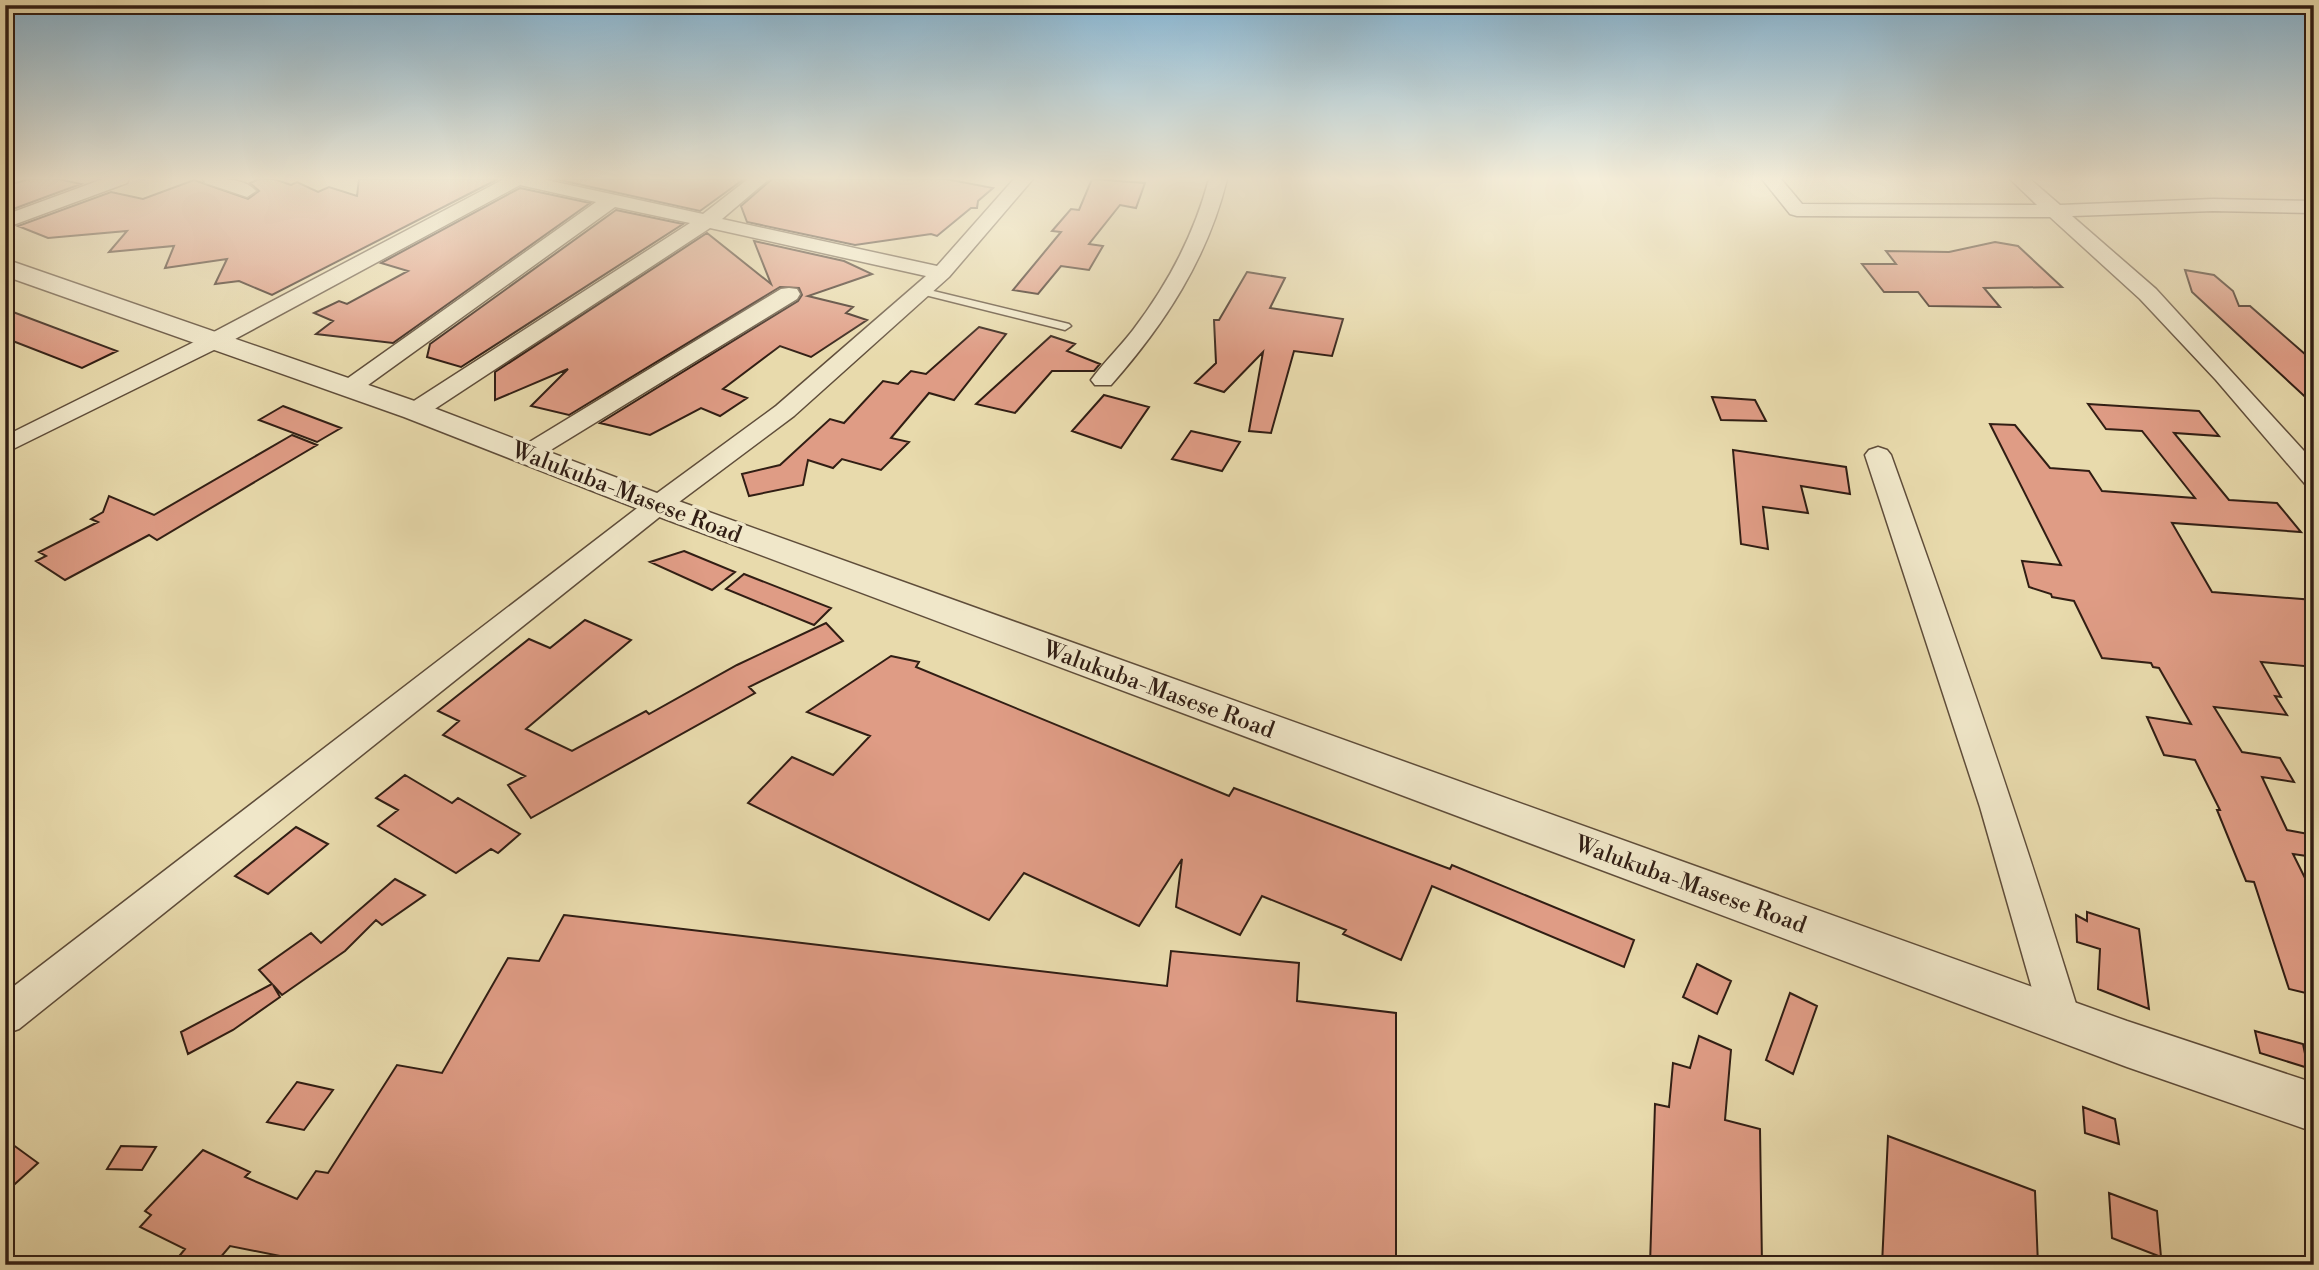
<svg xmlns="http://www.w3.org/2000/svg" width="2319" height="1270" font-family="'Libre Bodoni',serif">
	<rect width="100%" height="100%" fill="#e8daac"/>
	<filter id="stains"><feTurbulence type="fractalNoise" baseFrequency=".00286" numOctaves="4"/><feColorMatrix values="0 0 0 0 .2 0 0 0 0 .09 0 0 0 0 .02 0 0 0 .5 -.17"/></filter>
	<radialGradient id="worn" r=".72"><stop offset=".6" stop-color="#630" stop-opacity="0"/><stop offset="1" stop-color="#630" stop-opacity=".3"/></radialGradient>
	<!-- building -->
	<path fill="#df9c85" stroke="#311e14" stroke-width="2" d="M29 179H58L81 184 5 212V186Z
		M259 179H274L291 185 297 182 318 192 329 187 357 196 359 179H498L272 295 239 281 215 284 227 259 165 268 174 246 109 252 127 231 48 238 18 226 111 192 143 199 194 180 248 199 259 191 250 183Z
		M555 179H744L700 211Z
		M772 179H946L993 188 978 201 977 208H971L937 236 931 234 855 245 747 222 741 206Z
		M1092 179 1145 183 1136 208 1120 205 1089 244 1103 246 1089 270 1061 266 1038 294 1013 290 1061 232 1052 231 1071 209 1079 210Z
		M520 188 590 203 393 343 316 334 333 321 314 313 339 301 347 304 408 271 381 263Z
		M616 210 683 224 461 367 427 357 430 344Z
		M707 233 771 284 754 241 844 261 872 274 808 296 853 307 846 313 867 320 811 357 780 346 723 389 747 398 720 416 701 408 650 435 600 423 798 301 802 295 799 288 780 287 569 415 531 406 568 369 495 400V372Z
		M1995 242 2018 246 2062 287 1984 288 2000 307 1929 306 1918 292H1884L1862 264H1896L1886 251 1949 252Z
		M2185 270 2214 275 2233 291 2239 306H2250L2314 362V405L2192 292Z
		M1247 272 1285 278 1270 308 1343 319 1332 356 1294 351 1271 433 1249 431 1263 352 1224 392 1195 383 1216 363 1214 320H1219Z
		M5 309 117 351 82 368 5 338Z
		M979 327 1006 334 954 400 929 393 891 438 909 442 881 470 842 459 833 468 808 460 803 485 749 496 742 474 780 465 830 419 844 423 883 381 898 384 911 371 926 374Z
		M1051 336 1075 344 1067 351 1100 364 1094 371H1052L1015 413 976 404Z
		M1104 395 1149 407 1121 448 1072 431Z
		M1712 397 1755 400 1766 421 1721 420Z
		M2088 404 2199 411 2219 436 2174 433 2229 500 2277 503 2301 532 2172 523 2212 592 2314 600V667L2261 662 2281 697 2275 696 2287 715 2214 707 2242 752 2280 758 2294 782 2262 777 2287 830 2314 835V857L2293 854 2314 896V995L2289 989 2254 882 2246 881 2217 810H2220L2195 760 2164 755 2147 717 2191 724 2159 668 2153 667 2151 663 2102 658 2074 601 2052 597 2051 594 2029 587 2022 561 2061 565 1990 424 2015 425 2050 468 2089 471 2102 491 2195 498 2142 431 2106 429Z
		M283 406 341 428 317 442 259 420Z
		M1191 431 1240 442 1222 471 1172 459Z
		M292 435 317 445 157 540 149 535 65 580 36 561 46 556 39 552 98 522 91 519 103 512 109 496 154 515Z
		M1733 450 1846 467 1850 494 1801 486 1808 513 1763 507 1768 549 1741 544Z
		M684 551 735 572 712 590 650 562Z
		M744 574 831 608 814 625 726 589Z
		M585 620 631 640 526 729 572 751 646 711 649 714 737 665 826 623 843 641 749 687 755 693 531 818 508 785 525 776 443 735 459 721 438 711 529 639 550 648Z
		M891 656 919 662 916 667 1229 796 1234 788 1450 869 1452 865 1634 940 1624 967 1432 886 1401 960 1343 934 1346 930 1262 896 1240 935 1176 907 1182 859 1139 926 1024 873 989 920 748 803 792 757 833 775 870 736 807 712Z
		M405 775 452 803 458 798 520 834 498 853 491 849 456 873 378 826 398 810 376 798Z
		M296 827 328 844 268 894 235 876Z
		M395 879 425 895 382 925 376 920 345 951 282 995 273 985 280 997 233 1030 188 1054 181 1032 272 984 259 970 311 933 321 943Z
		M2087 912 2139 929 2149 1009 2098 989 2100 949 2077 942 2076 915 2087 921Z
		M564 915 1167 986 1171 951 1299 963 1297 1001 1396 1013V1265H325L230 1246 214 1265H172L185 1249 140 1227 151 1215 145 1211 203 1150 250 1172 245 1177 297 1199 316 1171 328 1173 397 1065 442 1073 508 958 539 961Z
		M1697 964 1731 981 1717 1014 1683 997Z
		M1790 993 1817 1006 1793 1074 1766 1060Z
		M2255 1031 2303 1044 2308 1068 2260 1053Z
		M1699 1036 1731 1050 1725 1120 1760 1129 1762 1265H1650L1655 1104 1669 1107 1673 1063 1690 1068Z
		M297 1082 333 1090 304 1130 267 1122Z
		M2083 1107 2115 1119 2119 1144 2085 1133Z
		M1888 1136 2035 1191 2038 1265H1882Z
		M5 1139 38 1163 5 1193Z
		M121 1146 156 1147 142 1170 107 1169Z
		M2109 1193 2157 1211 2161 1257 2112 1238Z"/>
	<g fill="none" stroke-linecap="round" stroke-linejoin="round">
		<!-- service casing -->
		<g stroke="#5f4d3a" stroke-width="3">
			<path id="service" d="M921 288 1069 324 1071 326 1065 330 917 293V289Z"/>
		</g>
		<!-- minor casing -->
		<g stroke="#5f4d3a" stroke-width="3">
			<path id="minor" d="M103 179H129L127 183 5 228V215Z
				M203 179C220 179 244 177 256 191L247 197 205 183Z
				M504 179H542L703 214 748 179H769L722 219 937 266 1014 179H1033L949 277 794 416 667 511 19 1029 5 1034V993L649 499 776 406 926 276 710 228 424 416 415 418 406 416 403 411 406 406 690 223 615 207 357 393H341L337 388 341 383 596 202 520 185 224 345 5 453V436L208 335Z
				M1209 179H1227C1208 258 1164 325 1111 385H1095L1091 380C1104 362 1120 347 1133 330 1168 284 1194 235 1209 179Z
				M1762 179H1781L1802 204 2037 205 2010 179H2030L2060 205 2213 199 2314 201V213L2213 211 2072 216 2156 289 2314 462V486L2305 484 2216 380 2140 299 2050 217 1797 216 1790 214Z
				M789 288 797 289 800 294 797 299 536 459 527 462 518 459 514 454 518 449 781 289Z
				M1878 447 1887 450 1891 455C1958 642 2023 830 2081 1020L2075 1033 2061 1038 2047 1033 2041 1020 1980 807 1865 455 1869 450Z"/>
		</g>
		<!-- tertiary casing -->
		<g stroke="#5f4d3a" stroke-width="3">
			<path id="tertiary" d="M5 259 426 405 670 498 2127 1021 2314 1083V1132L2127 1067 646 512 404 417 5 276Z"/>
		</g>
		<!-- service -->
		<use href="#service" fill="#f0e7c9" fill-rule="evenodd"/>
		<!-- minor -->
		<use href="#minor" fill="#f0e7c9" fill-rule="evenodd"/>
		<!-- tertiary -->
		<use href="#tertiary" fill="#f0e7c9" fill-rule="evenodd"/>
	</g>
	<!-- sky -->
	<linearGradient id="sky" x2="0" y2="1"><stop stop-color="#88b6d3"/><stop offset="0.5" stop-color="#f5eeda"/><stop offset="1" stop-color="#f5eeda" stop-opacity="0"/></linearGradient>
	<rect width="2319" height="357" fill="url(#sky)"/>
	<g text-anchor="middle" stroke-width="7" stroke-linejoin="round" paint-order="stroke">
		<!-- street labels -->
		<g font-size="23" fill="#311e14" stroke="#f0e7c9">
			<text transform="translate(627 492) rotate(21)" y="8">Walukuba-Masese Road</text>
			<text transform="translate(1159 689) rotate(20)" y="8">Walukuba-Masese Road</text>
			<text transform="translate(1691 884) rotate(20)" y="8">Walukuba-Masese Road</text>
		</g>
	</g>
	<!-- margin -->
	<rect width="2319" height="1270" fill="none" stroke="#e8daac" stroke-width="28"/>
	<rect x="7" y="7" width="2305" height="1256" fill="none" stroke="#311e14" stroke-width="3.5"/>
	<rect x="14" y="14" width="2291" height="1242" fill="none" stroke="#311e14" stroke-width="2"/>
	<rect width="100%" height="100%" filter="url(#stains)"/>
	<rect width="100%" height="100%" fill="url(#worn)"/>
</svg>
